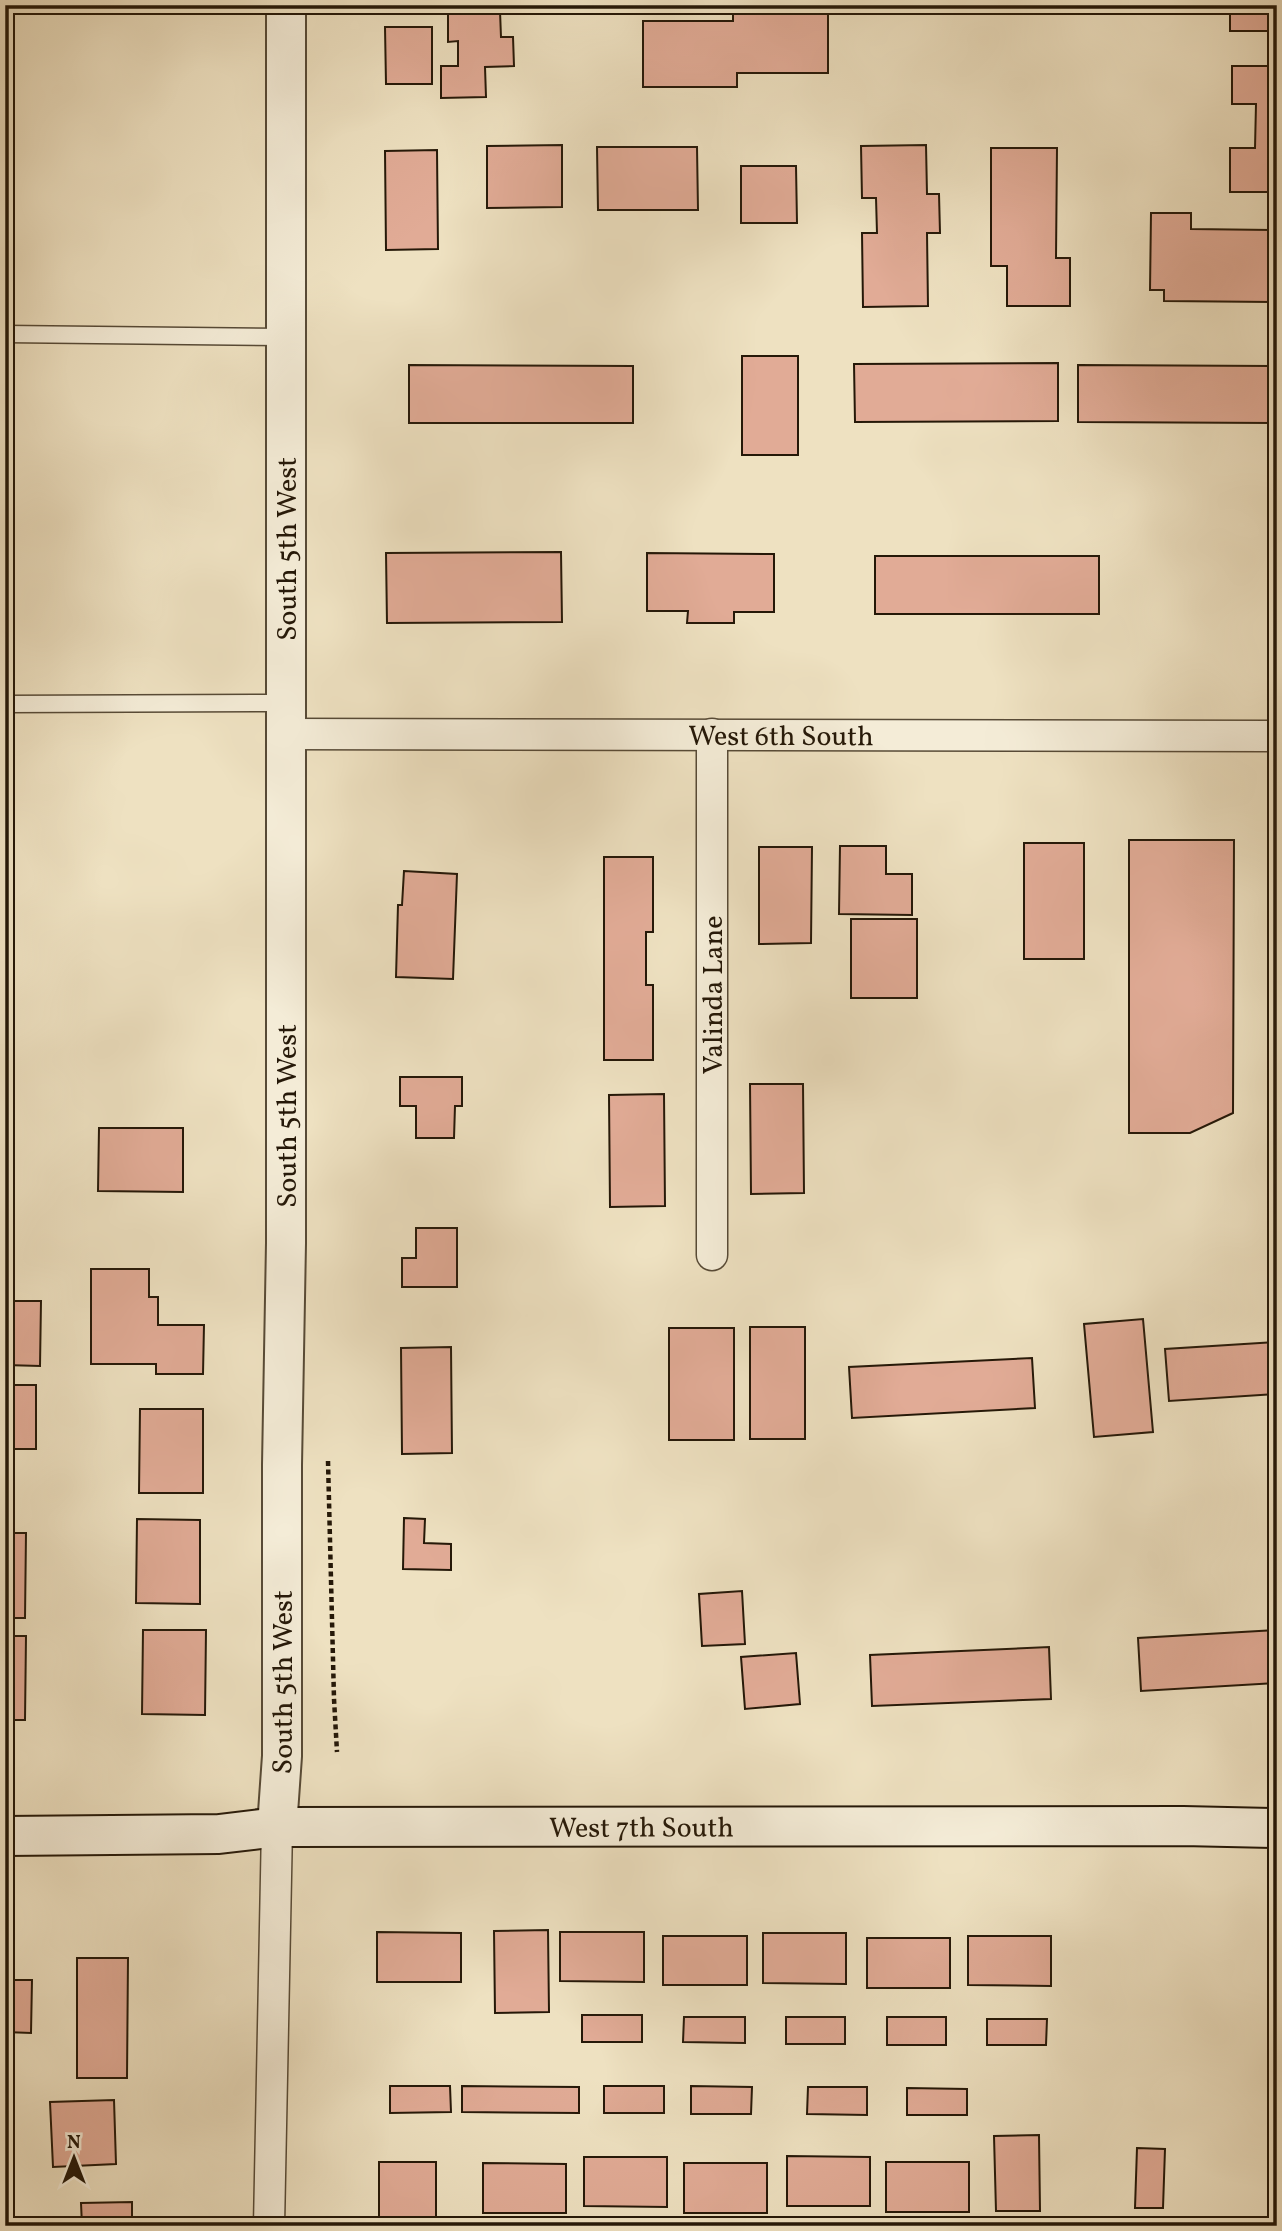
<svg xmlns="http://www.w3.org/2000/svg" width="1282" height="2231" font-family="Vollkorn,serif">
	<rect width="100%" height="100%" fill="#eee1c1"/>
	<filter id="stains"><feTurbulence type="fractalNoise" baseFrequency=".00286" numOctaves="4"/><feColorMatrix values="0 0 0 0 .2 0 0 0 0 .09 0 0 0 0 .02 0 0 0 .5 -.17"/></filter>
	<radialGradient id="worn" r=".72"><stop offset=".6" stop-color="#630" stop-opacity="0"/><stop offset="1" stop-color="#630" stop-opacity=".3"/></radialGradient>
	<!-- building -->
	<path fill="#e1ab96" stroke="#251808" stroke-width="2" d="M982 5H1072V7L982 6Z
		M1230 5H1277V31H1230Z
		M733 10H828V73H737V87H643V21H733Z
		M448 11H500L501 37H513L514 66 485 67 486 97 441 98V66H458V41L448 42Z
		M385 27H432V84H386Z
		M1232 66H1277V192H1230V148H1255L1256 104H1232Z
		M562 145V207L487 208V146Z
		M926 145 927 194H939L940 233H927L928 306 863 307 862 233H877L876 198H862L861 146Z
		M597 147H697L698 210H598Z
		M991 148H1057L1056 258H1070V306H1007V266H991Z
		M437 150 438 249 386 250 385 151Z
		M741 166H796L797 223H741Z
		M1151 213H1191V229L1277 230V302L1164 301V290H1150Z
		M742 356H798V455H742Z
		M1058 363V421L855 422 854 364Z
		M409 365 633 366V423H409Z
		M1078 365 1277 366V423L1078 422Z
		M561 552 562 622 387 623 386 553Z
		M647 553 774 554V612H734V623H687L688 611H647Z
		M875 556H1099V614H875Z
		M1129 840H1234L1233 1113 1190 1133H1129Z
		M1024 843H1084V959H1024Z
		M840 846H886V874H912V915L839 914Z
		M759 847H812L811 943 759 944Z
		M604 857H653V932H646V985H653V1060H604Z
		M404 871 457 874 453 979 396 977 398 905H402Z
		M851 919H917V998H851Z
		M400 1077H462V1106H455L454 1138H416V1106H400Z
		M750 1084H803L804 1193 751 1194Z
		M664 1094 665 1206 610 1207 609 1095Z
		M5 1128H10V1192H5Z
		M99 1128H183V1192L98 1191Z
		M416 1228H457V1287H402V1258H416Z
		M91 1269H149V1297H158V1325H204L203 1374H156V1364H91Z
		M5 1301H41L40 1366 5 1365Z
		M1143 1319 1153 1432 1094 1437 1084 1324Z
		M750 1327H805V1439H750Z
		M669 1328H734V1440H669Z
		M1277 1342V1394L1169 1401 1165 1349Z
		M451 1347 452 1453 402 1454 401 1348Z
		M1032 1358 1035 1408 852 1418 849 1367Z
		M5 1385H36V1449H5Z
		M140 1409H203V1493H139Z
		M404 1518 425 1519 424 1543 451 1544V1570L403 1569Z
		M137 1519 200 1520V1604L136 1603Z
		M5 1533H26L25 1618H5Z
		M742 1591 745 1644 702 1646 699 1594Z
		M143 1630H206L205 1715 142 1714Z
		M1277 1630V1683L1141 1691 1138 1638Z
		M5 1636H26L25 1720H5Z
		M1049 1647 1051 1699 872 1706 870 1655Z
		M796 1653 800 1704 745 1709 741 1657Z
		M548 1930 549 2012 495 2013 494 1931Z
		M377 1932 461 1933V1982H377Z
		M560 1932H644V1982L560 1981Z
		M763 1933H846V1984L763 1983Z
		M663 1936H747V1985H663Z
		M968 1936H1051V1986L968 1985Z
		M867 1938H950V1988H867Z
		M77 1958H128L127 2078H77Z
		M5 1980H32L31 2033 5 2032Z
		M582 2015H642V2042H582Z
		M684 2017H745V2043L683 2042Z
		M786 2017H845V2044H786Z
		M887 2017H946V2045H887Z
		M987 2019H1047L1046 2045H987Z
		M390 2086H450L451 2112 390 2113Z
		M462 2086 579 2087V2113L462 2112Z
		M604 2086H664V2113H604Z
		M691 2086 752 2087 751 2114H691Z
		M808 2087H867V2115L807 2114Z
		M907 2088 967 2089V2115H907Z
		M1273 2089H1277V2166H1273Z
		M114 2100 116 2164 53 2167 50 2102Z
		M1039 2135 1040 2211H996L994 2136Z
		M1137 2148 1165 2149 1163 2208H1135Z
		M787 2156 870 2157V2206H787Z
		M584 2157H667V2207L584 2206Z
		M379 2162H436V2226H379Z
		M886 2162H969V2212H886Z
		M483 2163 566 2164V2213H483Z
		M684 2163H767V2213H684Z
		M132 2202V2226H82L81 2203Z"/>
	<g fill="none" stroke-linecap="round" stroke-linejoin="round">
		<!-- service casing -->
		<g stroke="#574a36" stroke-width="19">
			<path id="service" d="M5 334 286 337
				M5 704 286 703"/>
		</g>
		<!-- minor casing -->
		<g stroke="#574a36" stroke-width="33">
			<g id="minor">
				<path id="s1" d="M286 734 1277 736"/>
				<path d="M712 734V1255"/>
				<path d="M269 2226 277 1827"/>
			</g>
		</g>
		<!-- tertiary casing -->
		<g stroke="#574a36" stroke-width="42">
			<g id="tertiary">
				<path id="s2" d="M277 1827 282 1756V1465L286 1243V5"/>
			</g>
		</g>
		<!-- secondary casing -->
		<g stroke="#251808" stroke-width="42">
			<g id="secondary">
				<path id="s3" d="M5 1836 219 1834 277 1827 1183 1826 1277 1828"/>
			</g>
		</g>
		<!-- path -->
		<path stroke="#251808" stroke-width="4.5" stroke-dasharray="5 3.5" stroke-linecap="butt" d="M328 1461 334 1699 337 1752"/>
		<!-- service -->
		<use href="#service" stroke="#f4ecd7" stroke-width="16"/>
		<!-- minor -->
		<use href="#minor" stroke="#f4ecd7" stroke-width="30"/>
		<!-- tertiary -->
		<use href="#tertiary" stroke="#f4ecd7" stroke-width="38"/>
		<!-- secondary -->
		<use href="#secondary" stroke="#f4ecd7" stroke-width="38"/>
	</g>
	<g text-anchor="middle" stroke-width="6" stroke-linejoin="round" paint-order="stroke">
		<!-- street labels -->
		<g font-size="28" fill="#251808" stroke="#f4ecd7">
			<text transform="translate(286 549) rotate(-90)" y="10">South 5th West</text>
			<text dy="10" stroke="none"><textPath href="#s1" startOffset="495">West 6th South</textPath></text>
			<text transform="translate(712 995) rotate(-90)" y="10">Valinda Lane</text>
			<text transform="translate(286 1116) rotate(-90)" y="10">South 5th West</text>
			<text dy="10" stroke="none"><textPath href="#s2" startOffset="145">South 5th West</textPath></text>
			<text dy="10" stroke="none"><textPath href="#s3" startOffset="637">West 7th South</textPath></text>
		</g>
	</g>
	<!-- margin -->
	<rect width="1282" height="2231" fill="none" stroke="#eee1c1" stroke-width="28"/>
	<rect x="7" y="7" width="1268" height="2217" fill="none" stroke="#251808" stroke-width="3.5"/>
	<rect x="14" y="14" width="1254" height="2203" fill="none" stroke="#251808" stroke-width="2"/>
	<!-- north arrow -->
	<g transform="translate(74 2158)" stroke="#f4ecd7" stroke-width="5" paint-order="stroke">
	<path d="M0-5L12 26L0 18L-12 26Z" fill="#251808"/>
	<text y="-10" font-size="19" font-weight="bold" text-anchor="middle" fill="#251808">N</text>
	</g>
	<rect width="100%" height="100%" filter="url(#stains)"/>
	<rect width="100%" height="100%" fill="url(#worn)"/>
</svg>
